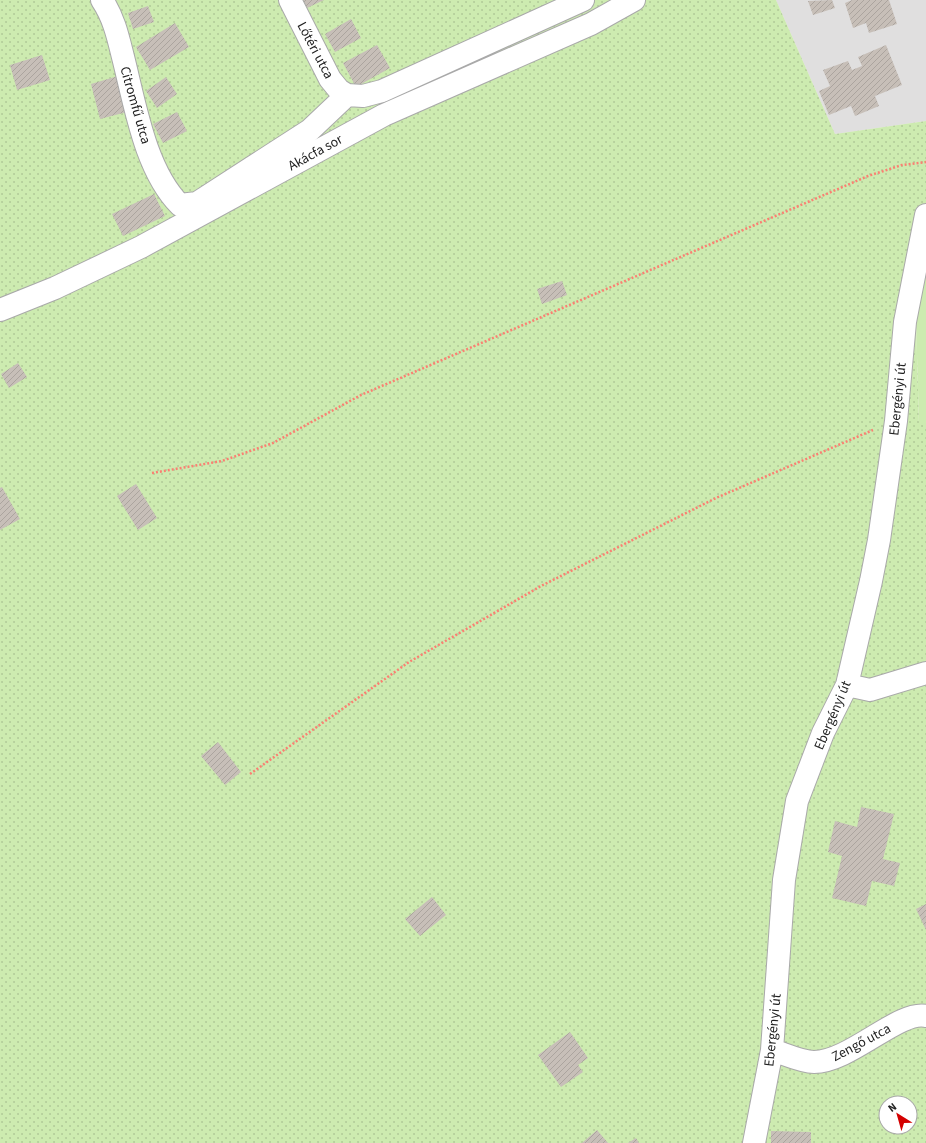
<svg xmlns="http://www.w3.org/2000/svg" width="926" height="1143" font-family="'Source Sans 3',sans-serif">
	<defs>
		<pattern id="garden-dots" width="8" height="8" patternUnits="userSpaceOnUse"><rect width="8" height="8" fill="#cdebb0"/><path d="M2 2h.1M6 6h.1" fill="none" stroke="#b0c997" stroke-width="1.8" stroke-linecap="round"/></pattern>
		<pattern id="building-hatch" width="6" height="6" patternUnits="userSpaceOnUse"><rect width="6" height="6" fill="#c7bfb8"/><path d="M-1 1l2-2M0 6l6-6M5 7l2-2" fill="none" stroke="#aba49e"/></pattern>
	</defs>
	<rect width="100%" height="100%" fill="#f2efe9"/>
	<!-- residential -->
	<path fill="#e0dfdf" d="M776 0H926V121L835 134Z"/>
	<!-- grass -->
	<path fill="#cdebb0" d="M926 245V424H919L916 320Z"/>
	<!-- garden -->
	<path fill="url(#garden-dots)" fill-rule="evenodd" d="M0 0H776L835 134 926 121V245L916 320 919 424H926V1143H0ZM886 1103H910V1127H886Z"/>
	<!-- building -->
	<path fill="url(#building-hatch)" d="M303 0H324L307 8Z
		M832 0 835 8 813 15 808 1Z
		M852 0H889L897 24 869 33 866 23 853 28 845 3Z
		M148 6 154 22 133 29 128 13Z
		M351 19 361 38 335 52 325 34Z
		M175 23 189 47 150 70 136 47Z
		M377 45 390 68 356 87 343 63Z
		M886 45 902 85 875 96 879 106 855 116 851 106 829 115 819 91 830 86 823 70 848 61 852 70 862 66 858 57Z
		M42 55 50 80 17 90 10 65Z
		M118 76 127 112 100 119 91 84Z
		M166 77 177 94 157 108 146 91Z
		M177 112 187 131 163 143 153 124Z
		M154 194 165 216 123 236 112 214Z
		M562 281 567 295 542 304 537 289Z
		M18 363 27 377 9 388 1 374Z
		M136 484 157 518 138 530 117 496Z
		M2 487 20 519 0 530V488Z
		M218 742 241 772 225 785 201 756Z
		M861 807 894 814 883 859 900 863 894 886 872 881 866 906 832 898 842 856 828 852 835 821 857 827Z
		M432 897 446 915 420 936 405 919Z
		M926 904V930L916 909Z
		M570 1032 588 1058 578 1065 583 1072 561 1087 538 1055Z
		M597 1130 608 1143H582Z
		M771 1131 811 1132V1143H771Z
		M636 1138 639 1143H628Z"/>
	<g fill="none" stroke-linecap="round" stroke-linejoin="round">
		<!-- street casing -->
		<g stroke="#a9a9a9" stroke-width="24">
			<path id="street" d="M102 0C114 18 118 37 123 57 135 104 145 170 180 205L197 203 310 130 347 95 363 96 382 91 583 0
				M290 0 330 79 339 90 347 95
				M0 310 55 288 141 247 384 115 591 24 634 0
				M847 685 870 690 926 673
				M772 1050C785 1054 801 1062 814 1062 850 1062 899 1010 926 1016
				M754 1143 772 1050 784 880 797 801 823 733 847 685 871 581 879 540 896 421 905 322 926 215"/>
		</g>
		<!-- path -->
		<path stroke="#fa8072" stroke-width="2.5" stroke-dasharray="2 2" stroke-linecap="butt" d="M152 473 222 461 273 443 361 395 868 176 902 165 926 162
			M250 774 409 662 541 586 716 498 873 430"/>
		<!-- street -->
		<use href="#street" stroke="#fff" stroke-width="22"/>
	</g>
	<g text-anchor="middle" stroke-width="3" stroke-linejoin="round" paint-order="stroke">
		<!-- street labels -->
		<g font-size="14" fill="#222" stroke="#fff">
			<text transform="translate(316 50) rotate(62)" y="5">Lőtéri utca</text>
			<text transform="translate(136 105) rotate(74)" y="5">Citromfű utca</text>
			<text transform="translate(315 152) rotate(-29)" y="5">Akácfa sor</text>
			<text transform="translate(897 399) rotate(-84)" y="5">Ebergényi út</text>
			<text transform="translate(832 715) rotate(-67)" y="5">Ebergényi út</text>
			<text transform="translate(772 1030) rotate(-84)" y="5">Ebergényi út</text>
			<text transform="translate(861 1042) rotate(-28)" y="5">Zengő utca</text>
		</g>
	</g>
	<!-- north arrow -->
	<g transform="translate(898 1115) rotate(323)"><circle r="19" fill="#ffffff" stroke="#a7a7a7"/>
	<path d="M0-3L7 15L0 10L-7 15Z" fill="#d40000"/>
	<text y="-6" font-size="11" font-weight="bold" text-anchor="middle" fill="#222222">N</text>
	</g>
</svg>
